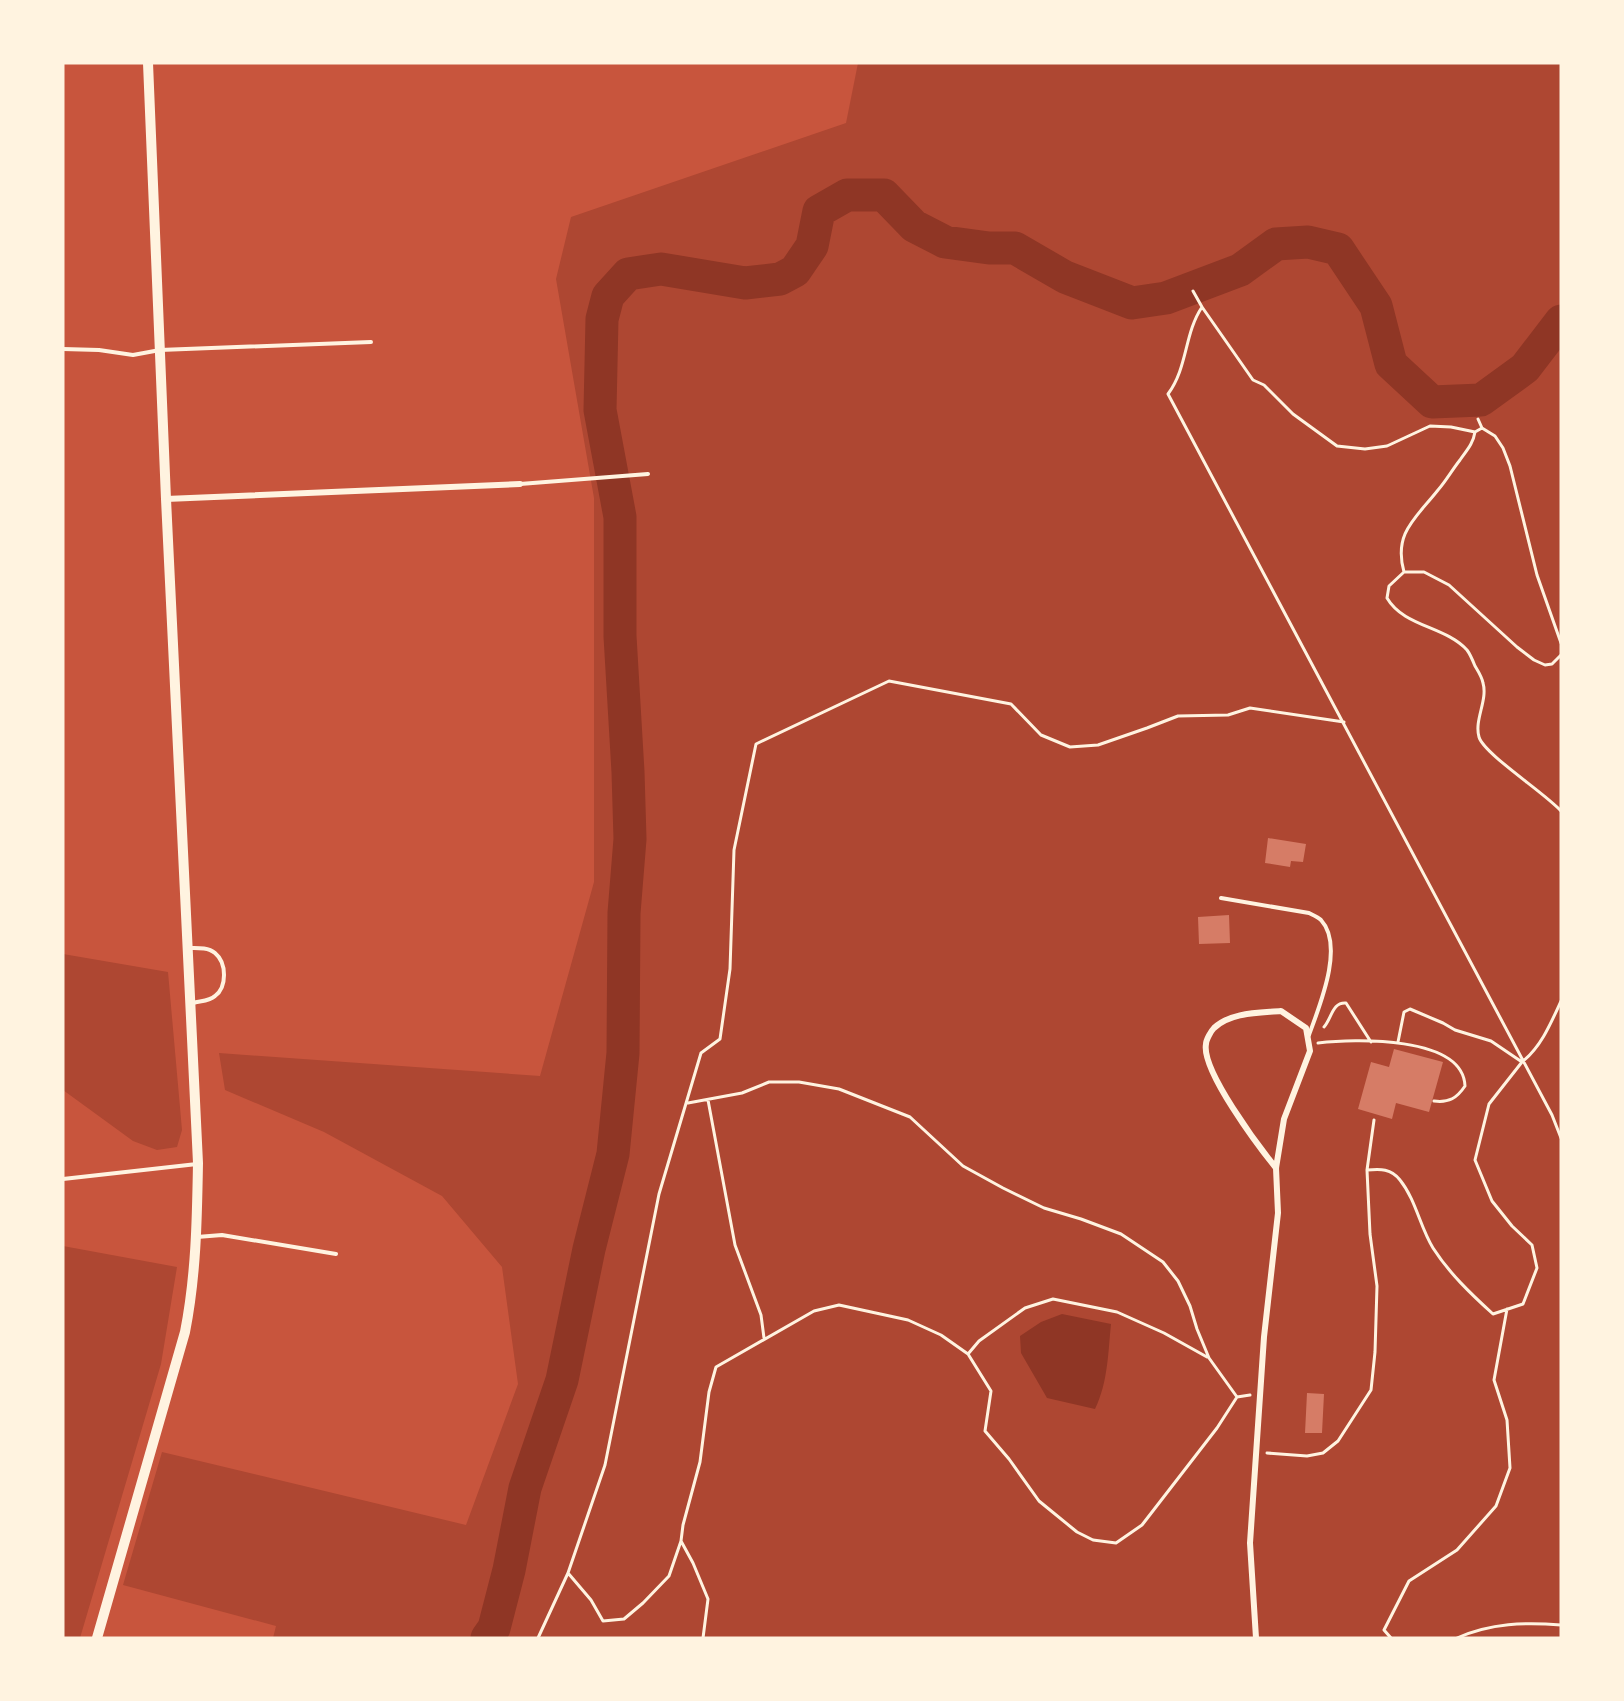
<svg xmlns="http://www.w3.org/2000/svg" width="1624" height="1701" font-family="'PT Serif',serif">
	<rect width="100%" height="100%" fill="#c8553d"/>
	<!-- green -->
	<path fill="#ae4732" d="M858 63H1561V1638H273L276 1626 123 1585 162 1452 466 1525 518 1384 502 1267 442 1196 324 1132 225 1090 219 1053 540 1076 594 882V498L556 279 571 217 846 123Z
		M63 954 168 972 182 1130 177 1147 157 1150 133 1141 63 1090Z
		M63 1246 177 1267 161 1364 80 1638H63Z"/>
	<!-- water -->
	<path fill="#8f3625" d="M1062 1314 1111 1324C1108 1353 1108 1382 1095 1409L1047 1398 1021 1353 1020 1336 1041 1322Z"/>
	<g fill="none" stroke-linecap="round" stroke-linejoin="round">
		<!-- river -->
		<path stroke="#8f3625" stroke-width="33" d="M487 1638 494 1628 509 1570 525 1488 562 1380 589 1249 613 1154 623 1053 624 913 630 839 628 772 620 636V517L600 410 602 319 608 296 628 274 661 269 745 283 780 279 795 271 812 246 819 211 847 195H884L914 226 945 242 989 248H1015L1065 277 1132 303 1166 298 1240 270 1276 244 1308 242 1338 249 1376 306 1391 364 1432 402 1481 400 1525 368 1561 321"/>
	</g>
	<!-- building -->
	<path fill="#d67c66" d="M1268 838 1306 844 1303 862 1291 861 1290 867 1265 863Z
		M1229 915 1230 943 1199 944 1198 917Z
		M1394 1049 1443 1062 1429 1112 1396 1103 1392 1119 1358 1109 1371 1062 1389 1067Z
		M1307 1393 1324 1394 1322 1433H1305Z"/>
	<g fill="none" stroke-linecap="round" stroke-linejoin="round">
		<!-- path -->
		<path stroke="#fff3e0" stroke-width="3" d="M1193 291 1202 307C1184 334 1188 367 1168 394L1552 1115 1561 1138
			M1202 307 1253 380 1264 385 1293 414 1337 446 1365 449 1387 446 1430 426 1451 427 1475 432
			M1482 428 1495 436 1503 448 1510 466 1537 575 1561 643
			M1404 572C1393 533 1416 518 1438 490 1446 481 1452 470 1460 460 1467 450 1473 444 1475 432L1482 428 1478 419
			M1561 655 1552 664 1545 665 1534 660 1517 647 1449 585 1424 572H1404L1389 586 1387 598C1404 627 1445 626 1467 650 1470 654 1473 661 1475 666 1478 671 1482 677 1483 683 1488 700 1474 720 1479 737 1484 754 1545 793 1561 811
			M1324 1027C1332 1018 1332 1002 1346 1003L1371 1042
			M1318 1043C1353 1039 1463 1035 1465 1086 1457 1098 1449 1103 1434 1101
			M1522 1062C1541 1047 1551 1023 1561 1001
			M708 1100 735 1245 761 1315 764 1338
			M688 1103 742 1093 769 1082H799L839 1089 910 1117 963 1166 1003 1188 1044 1208 1081 1219 1121 1234 1163 1262 1178 1281 1190 1306 1197 1329 1209 1358 1237 1397
			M1367 1170C1380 1169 1391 1168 1400 1180 1416 1200 1420 1227 1433 1248 1449 1273 1471 1294 1493 1314L1523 1304 1537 1268 1532 1245 1512 1226 1492 1201 1475 1160 1489 1104 1522 1062 1491 1041 1455 1030 1443 1023 1410 1009 1404 1012 1398 1042
			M968 1354 979 1341 1025 1308 1053 1299 1117 1312 1164 1333 1207 1357
			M1267 1453 1307 1456 1323 1453 1338 1441 1371 1390 1375 1352 1377 1286 1370 1234 1367 1170 1374 1120
			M681 1541 693 1563 708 1599 703 1638
			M568 1573 591 1600 603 1621 624 1619 643 1603 669 1576 681 1541 683 1525 700 1462 709 1392 716 1367 814 1311 839 1305 908 1320 941 1335 968 1354 991 1391 985 1431 1009 1459 1039 1501 1077 1532 1093 1540 1116 1543 1142 1525 1217 1428 1237 1397 1250 1395
			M538 1638 568 1573 605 1465 659 1194 701 1053 720 1039 730 969 734 850 756 744 889 681 1011 704 1041 735 1070 747 1098 745 1147 728 1178 716 1228 715 1250 708 1344 722
			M1391 1638 1384 1630 1409 1581 1457 1550 1496 1506 1510 1468 1507 1420 1494 1380 1507 1309
			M1457 1638C1491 1623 1525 1622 1561 1625"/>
		<!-- service -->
		<path stroke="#fff3e0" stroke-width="4" d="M63 349 99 350 133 355 160 350 371 342
			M520 484 648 474
			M1221 898 1309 913C1313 915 1318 917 1321 920 1345 946 1319 1007 1309 1035
			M188 948C197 948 208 947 215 953 227 963 227 987 215 996 210 1001 200 1001 193 1003
			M63 1179 197 1164
			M197 1237 222 1235 336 1254"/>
		<!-- minor -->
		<path stroke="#fff3e0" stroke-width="6" d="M166 499 520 484
			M1256 1638 1250 1543 1264 1337 1278 1213 1276 1168 1284 1119 1310 1051 1306 1028 1281 1011C1259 1013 1231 1012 1214 1028 1211 1031 1206 1040 1206 1044 1201 1070 1259 1147 1276 1168"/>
		<!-- tertiary -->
		<path stroke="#fff3e0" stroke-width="10" d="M97 1638 185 1332C196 1276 197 1221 198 1163L166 499 148 63"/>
	</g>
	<!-- border -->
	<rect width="1624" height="1701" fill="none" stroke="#fff3e0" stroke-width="129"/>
</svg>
